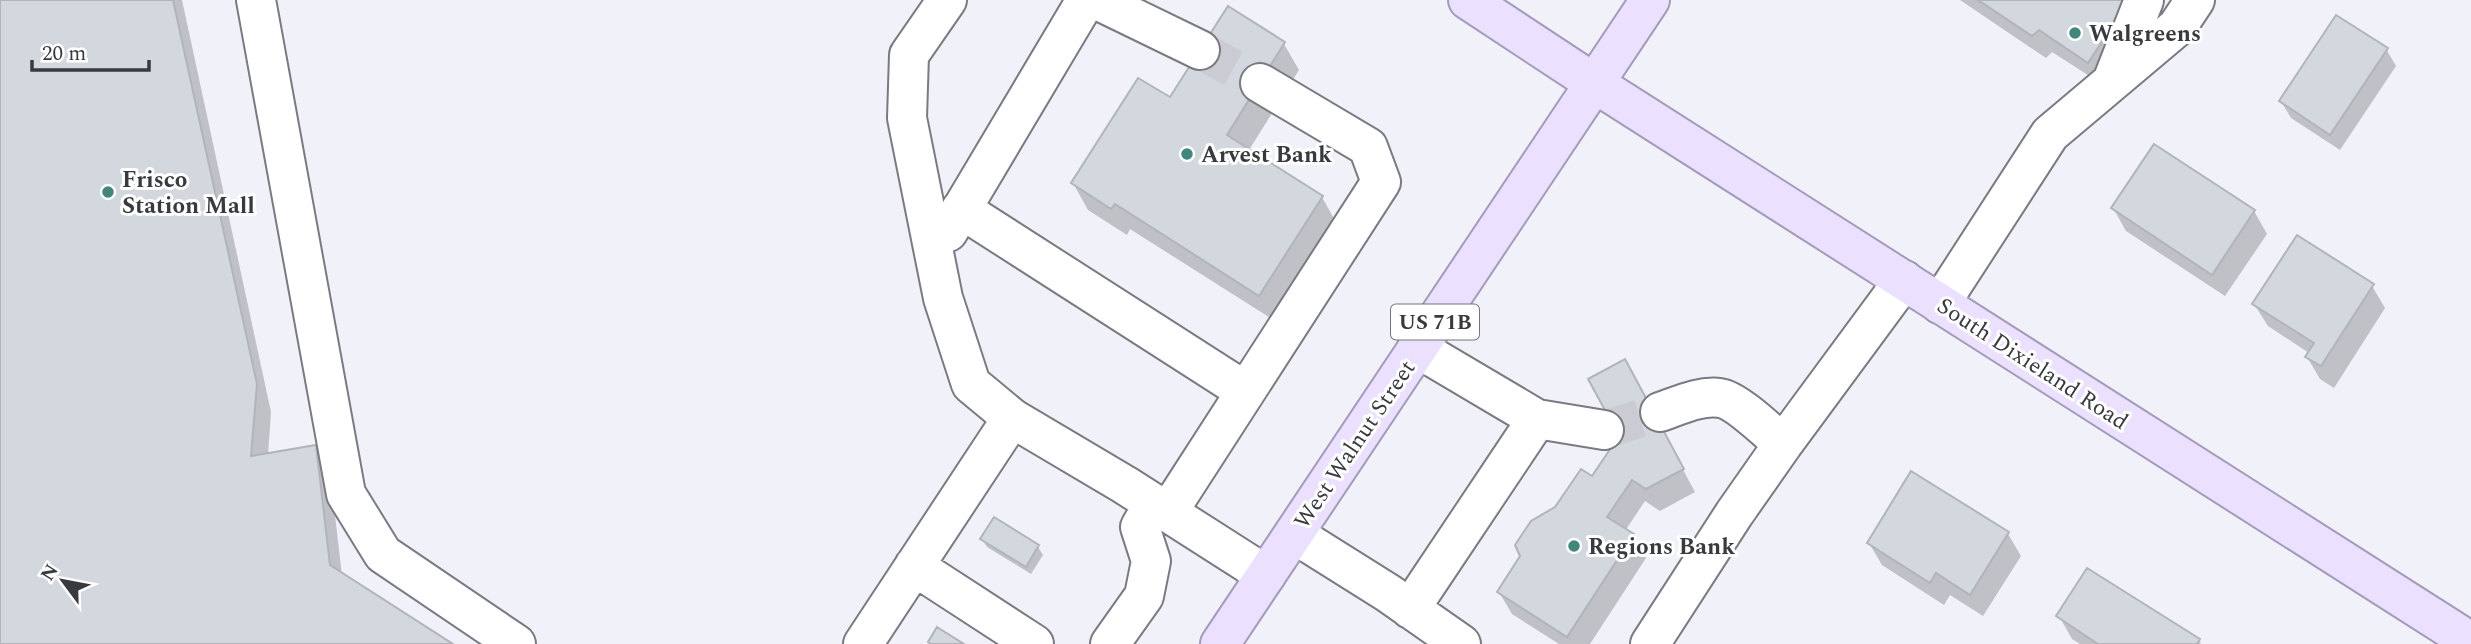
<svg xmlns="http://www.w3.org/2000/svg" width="2471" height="644" font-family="Spectral,serif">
	<rect width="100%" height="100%" fill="#f0f1f9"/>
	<!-- shadow -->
	<path fill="#0003" d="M0 0H182L271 412 268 455 315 447 330 473 342 575 449 644H0Z
		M1960 0H2157L2102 84 2052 52 2046 58Z
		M1228 8 1284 44 1299 70 1249 150 1322 197 1337 224 1275 321 1130 229 1127 235 1088 210 1073 183 1170 100Z
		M2386 49 2396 66 2340 150 2291 118 2281 101Z
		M2113 208 2254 211 2267 234 2225 296 2126 231Z
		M2372 286 2385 308 2334 388 2320 379 2307 357 2309 353 2268 326 2254 304Z
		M1637 384 1695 492 1660 511 1645 501 1625 531 1633 535 1646 558 1590 644H1559L1512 614 1499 592 1557 509 1593 479 1621 436Z
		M994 519 1038 547 1043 555 1031 574 987 547 982 539Z
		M2008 534 2021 556 1983 616 1950 595 1944 605 1882 565 1869 543Z
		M2059 616 2199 641 2201 644H2080L2072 639Z"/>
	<!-- building -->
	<path fill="#d3d7de" stroke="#b0b4bb" stroke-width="2" d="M0 0H173L257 384 251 456 316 445 330 565 453 644H0Z
		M1978 0H2129L2088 63 2039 30 2032 36Z
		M1228 6 1285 42 1227 135 1323 196 1259 296 1115 204 1111 209 1071 183 1138 78 1170 97Z
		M2336 15 2388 48 2330 135 2279 101Z
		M2154 144 2255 210 2212 275 2111 208Z
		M2297 235 2374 284 2321 366 2305 357 2314 343 2252 304Z
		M1625 359 1684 469 1646 489 1632 480 1607 517 1634 534 1567 637 1497 592 1520 556 1515 545 1531 521 1555 507 1581 469 1592 476 1619 436 1588 379Z
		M1911 471 2009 532 1970 595 1936 573 1930 583 1867 543Z
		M994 517 1039 545 1026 567 980 539Z
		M2087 568 2200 639 2197 644H2098L2056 616Z
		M937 627 964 644H931L928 642Z"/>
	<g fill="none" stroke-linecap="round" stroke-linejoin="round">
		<!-- minor-tunnel -->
		<path stroke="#cbccd3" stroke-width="38" stroke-dasharray="38 19" stroke-linecap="butt" d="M1200 50 1260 83
			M1604 430 1660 412"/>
		<!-- minor casing -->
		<g stroke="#7a7b82" stroke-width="42">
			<path id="minor" d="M256 0 346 494 383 554 516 644
				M947 0 909 55 907 118 943 298 971 384 1012 418 1125 485 1266 575
				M1097 0 1200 50
				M2113 79 2144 0
				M961 209 1245 391
				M948 232 1086 0
				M1940 304 2050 134 2177 27 2195 0
				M1417 348 1537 419 1604 430
				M1783 444 1904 280
				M1168 512 1381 182 1368 147 1260 83
				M1294 534 1388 593 1461 644
				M914 566 1034 644
				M1410 609 1537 419
				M863 644 1012 418
				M1110 644 1144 596 1151 561 1140 527 1154 503
				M1650 644 1734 514 1783 444C1770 433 1736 400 1720 398 1700 395 1678 406 1660 412"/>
		</g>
		<!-- major casing -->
		<g stroke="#a49aba" stroke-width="42">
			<path id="major" d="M1468 0 1594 83 2471 642
				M1220 644 1650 0"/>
		</g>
		<!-- minor -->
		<use href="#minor" stroke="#fff" stroke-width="38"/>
		<!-- major -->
		<use href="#major" stroke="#ebe1fe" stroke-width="38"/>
	</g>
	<!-- markers -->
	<g fill="#41877e" stroke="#fff" stroke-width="2.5">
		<circle cx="2075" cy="33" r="7"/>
		<circle cx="1187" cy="154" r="7"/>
		<circle cx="108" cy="192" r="7"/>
		<circle cx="1574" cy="546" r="7"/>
	</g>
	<g text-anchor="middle" stroke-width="6" stroke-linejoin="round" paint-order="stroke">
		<!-- shield labels -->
		<rect fill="#fff" stroke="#747577" stroke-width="2" x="1391" y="304.5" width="88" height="35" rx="5"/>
		<g font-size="21" font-weight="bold" fill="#393a3d">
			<text x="1435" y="329">US 71B</text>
		</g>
		<!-- poi labels -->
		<g font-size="23" font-weight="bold" fill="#393a3d" stroke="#fff" text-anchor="start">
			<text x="2089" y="41">Walgreens</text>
			<text x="1201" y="162">Arvest Bank</text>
			<text x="122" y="187">Frisco<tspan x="122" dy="26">Station Mall</tspan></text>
			<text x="1588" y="554">Regions Bank</text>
		</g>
		<!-- street labels -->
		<g font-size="23" fill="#393a3d" stroke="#fff">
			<text transform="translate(2033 363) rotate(33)" y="8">South Dixieland Road</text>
			<text transform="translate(1354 444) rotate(-56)" y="8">West Walnut Street</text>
		</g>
	</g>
	<!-- north arrow -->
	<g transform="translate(63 581) rotate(302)" stroke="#ffffff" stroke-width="5" paint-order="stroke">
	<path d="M0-5L12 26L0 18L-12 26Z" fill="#393a3d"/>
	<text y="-10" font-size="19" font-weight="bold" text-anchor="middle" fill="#393a3d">N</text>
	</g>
	<!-- scale -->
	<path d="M32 60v10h117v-10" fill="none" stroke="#393a3d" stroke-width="3.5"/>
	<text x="42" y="60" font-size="21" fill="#393a3d" stroke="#ffffff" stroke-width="5" paint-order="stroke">20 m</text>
</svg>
